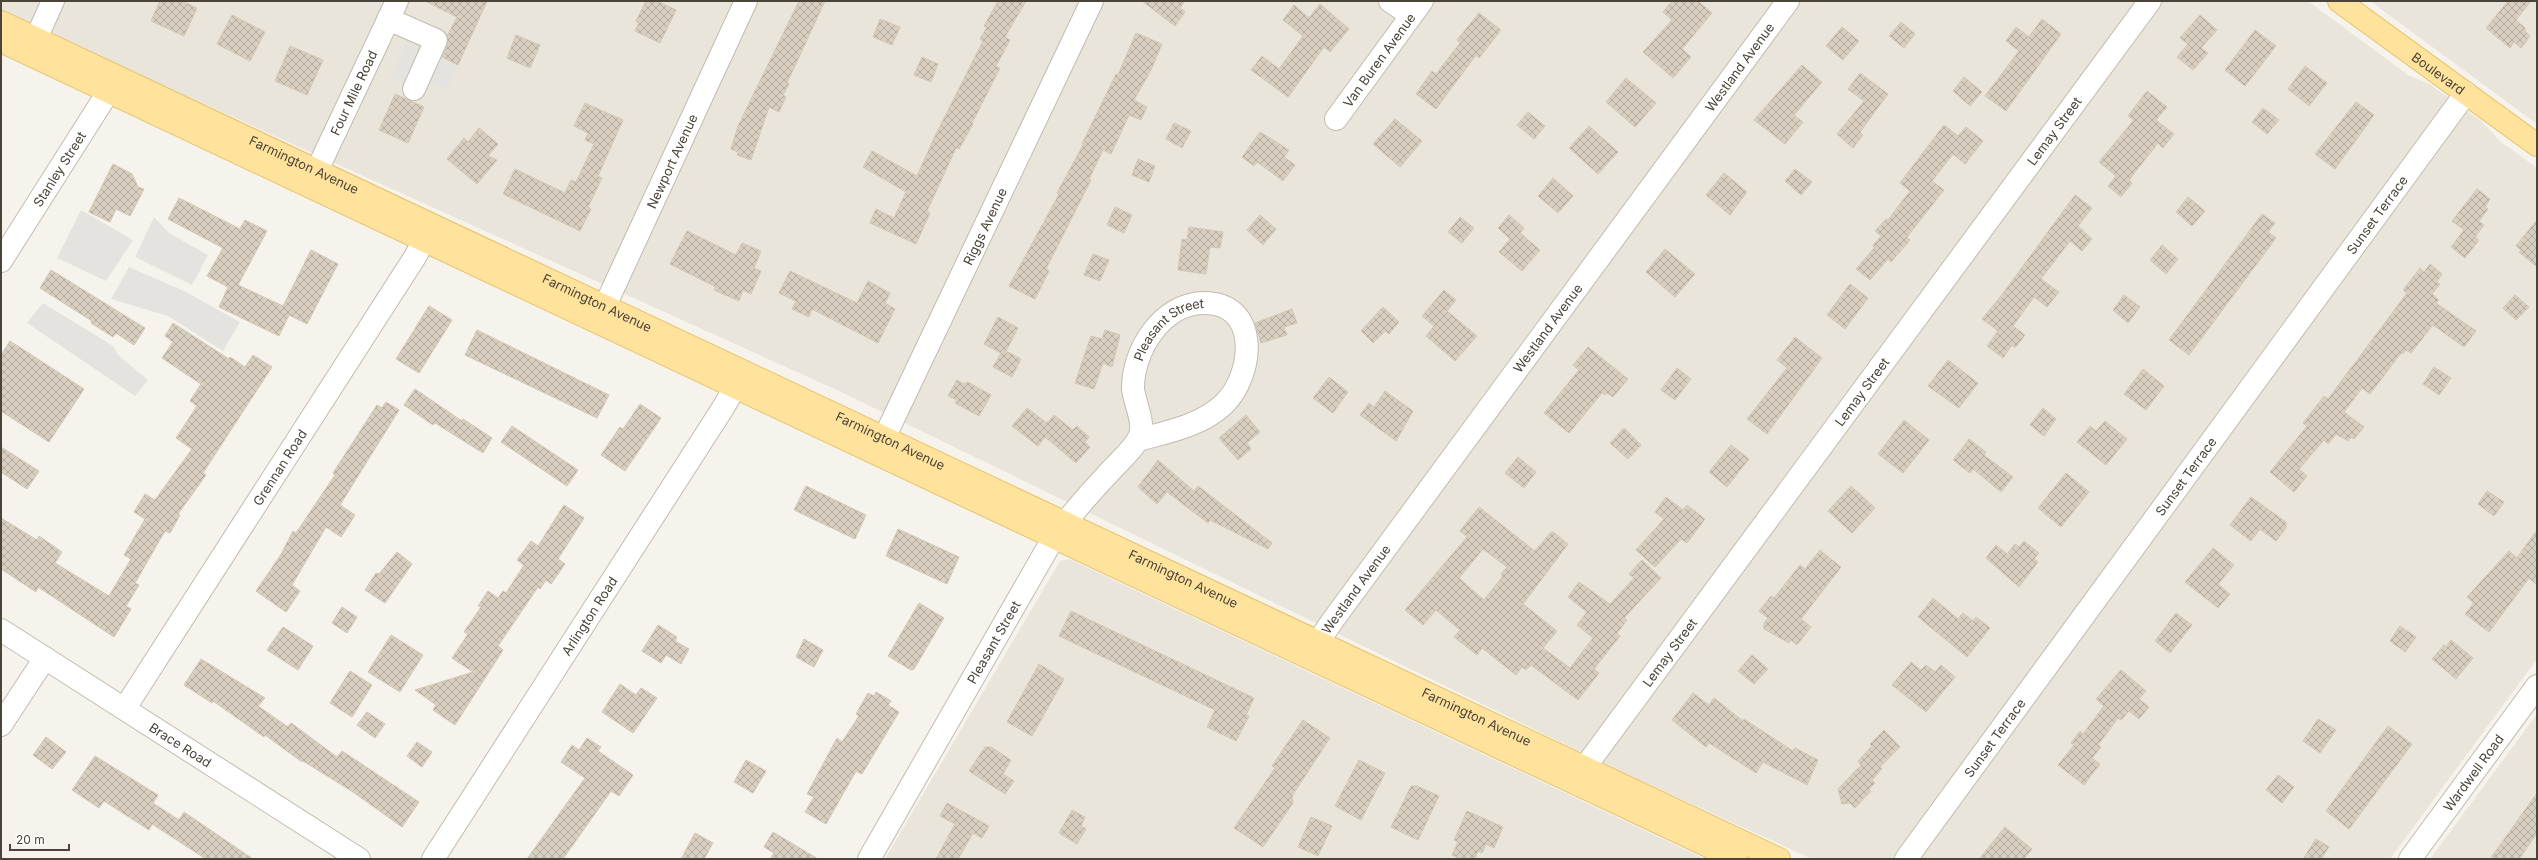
<svg xmlns="http://www.w3.org/2000/svg" width="2538" height="860" font-family="Inter,sans-serif">
	<defs>
		<pattern id="building-cross-hatch" width="8" height="8" patternUnits="userSpaceOnUse"><rect width="8" height="8" fill="#d8cfc1"/><path d="M0 0l8 8M0 8l8-8" fill="none" stroke="#b1aa9e"/></pattern>
	</defs>
	<rect width="100%" height="100%" fill="#f6f3ec"/>
	<!-- residential -->
	<path fill="#eae5da" d="M1 1H2308L2408 75 2431 85 2481 121 2501 142 2537 168V659L2390 859H1812L1622 772 839 391 1 12Z
		M2370 1H2537V124Z
		M1069 559 1705 859H885L1060 561Z
		M2537 714V859H2430Z"/>
	<!-- parking -->
	<path fill="#e5e3e0" d="M414 22 448 36 439 60 458 65 447 90 421 79 415 88 391 77Z
		M81 210 133 240 106 281 57 258Z
		M154 217 169 233 208 255 192 285 135 257Z
		M129 267 186 292 240 322 223 351 168 316 111 299Z
		M43 303 113 346 118 355 148 380 135 396 27 323Z"/>
	<!-- building -->
	<path fill="url(#building-cross-hatch)" stroke="#d3c7b4" fill-rule="evenodd" d="M160 1H182L197 8 184 36 151 21Z
		M425 1H487L458 65 442 57 448 45 447 36 457 17Z
		M646 1H657L676 10 660 43 635 31 639 23 636 21Z
		M799 1H825L787 83 789 84 783 95 786 97 779 112 769 107 751 160 737 155 738 152 731 149 738 126Z
		M998 1H1026L1005 37 1010 40 996 66 1000 68 972 123 973 124 959 149 956 148 927 211 930 213 916 244 870 223 876 209 894 218 906 192 863 167 872 151 917 176 935 136 983 41 980 39 987 27 984 26Z
		M1142 1H1185L1180 8 1185 12 1175 26Z
		M1672 1H1698L1712 13 1682 49 1691 57 1673 78 1643 52 1672 20 1663 12Z
		M2508 1H2531L2516 20 2525 28V31L2530 36 2521 48 2514 42 2510 48 2486 28Z
		M1320 4 1349 29 1330 52 1324 47 1288 97 1251 70 1262 56 1279 69 1303 36 1283 20 1294 5 1309 18Z
		M1479 13 1501 30 1479 58 1476 55 1436 109 1416 94 1432 71 1436 74 1460 43 1457 40Z
		M232 15 265 32 250 61 217 44Z
		M2200 15 2217 30 2201 48 2208 53 2193 70 2177 57 2188 44 2180 38Z
		M880 19 900 27 892 45 873 37Z
		M2042 19 2061 34 2006 111 1985 96 2019 51 2006 41 2016 27 2029 37Z
		M1901 22 1915 34 1904 48 1889 36Z
		M1842 27 1859 41 1843 60 1826 46Z
		M2255 30 2276 46 2245 86 2225 70Z
		M1136 33 1162 44 1151 70 1134 100 1147 107 1141 120 1129 115 1111 154 1103 150 1089 179 1091 180 1046 269 1049 271 1035 299 1009 286 1059 194 1057 193 1083 145 1082 144 1116 74 1118 75Z
		M516 35 540 45 530 68 507 58Z
		M290 46 323 60 307 95 275 81Z
		M922 57 938 64 931 82 914 75Z
		M1802 65 1822 82 1794 115 1803 122 1785 144 1754 120Z
		M2305 66 2327 83 2309 106 2288 89Z
		M1860 73 1888 94 1860 132 1863 135 1853 148 1837 134 1864 101 1848 89Z
		M1964 77 1982 92 1970 106 1953 91Z
		M1626 78 1656 103 1635 127 1606 102Z
		M2147 91 2167 107 2156 120 2174 134 2163 148 2158 143 2129 180 2132 183 2121 197 2108 186 2116 176 2099 162 2134 120 2128 116Z
		M395 94 424 107 408 143 379 130Z
		M2356 102 2374 115 2335 169 2315 154Z
		M585 103 623 120 598 176 602 178 588 207 591 209 580 231 503 194 515 169 565 193 571 180 576 182 594 144 585 140 588 133 574 126Z
		M2263 108 2279 120 2267 134 2252 122Z
		M1528 112 1545 126 1534 139 1517 125Z
		M1395 119 1422 141 1400 167 1373 144Z
		M1174 123 1191 131 1182 148 1166 139Z
		M1944 125 1958 136 1966 127 1983 141 1965 164 1953 154 1932 181 1944 190 1907 237 1910 240 1891 262 1888 259 1870 280 1856 269 1874 248 1873 245 1881 236 1875 231 1886 219 1888 220 1910 191 1900 183Z
		M1589 126 1618 152 1598 174 1569 148Z
		M479 128 498 144 488 156 497 160 477 184 447 159 464 138 468 142Z
		M1260 132 1289 150 1284 157 1295 165 1283 181 1257 162 1254 166 1242 157Z
		M1138 159 1155 166 1149 182 1132 175Z
		M113 164 132 174 138 187 144 189 130 216 116 209 110 222 89 212Z
		M1795 169 1812 182 1801 195 1785 181Z
		M1724 173 1747 192 1730 215 1706 195Z
		M1553 178 1573 196 1558 213 1538 196Z
		M2477 189 2490 199 2485 207 2488 209 2479 221 2484 225 2475 237 2479 240 2465 258 2451 247 2464 230 2452 221Z
		M2075 195 2092 208 2078 226 2092 239 2082 251 2070 241 2041 279 2059 292 2047 307 2034 297 2013 326 2025 335 2015 348 2012 345 2003 358 1987 346 1998 331 1982 319 2001 296Z
		M2188 197 2205 211 2192 226 2176 212Z
		M179 198 240 229 245 220 267 231 238 285 283 306 311 250 338 264 307 324 289 315 279 336 219 307 228 287 207 276 223 248 168 219Z
		M1115 207 1132 215 1124 233 1107 225Z
		M2262 214 2275 223 2268 232 2276 238 2189 355 2169 340Z
		M1260 215 1276 229 1263 245 1247 230Z
		M1509 215 1524 228 1520 233 1540 250 1522 271 1499 252 1510 239 1498 228Z
		M1460 217 1474 228 1462 243 1448 232Z
		M2537 220V267L2519 252 2521 250 2516 246Z
		M1189 227 1223 232 1220 248 1210 247 1206 274 1178 270 1182 239 1187 240Z
		M687 231 736 255 742 243 761 251 754 268 761 271 751 294 743 290 739 301 714 290 716 287 670 264Z
		M2162 245 2178 259 2166 274 2150 260Z
		M1665 249 1695 274 1675 297 1646 272Z
		M1093 254 1109 260 1100 281 1084 275Z
		M2430 264 2442 274 2437 282 2440 284 2432 294 2439 300 2436 303 2476 331 2464 347 2433 325 2411 353 2406 350 2403 354 2401 353 2370 394 2362 388 2344 412 2364 427 2354 439 2351 437 2348 441 2336 434 2328 444 2324 440 2299 469 2307 476 2294 492 2270 472 2307 426 2303 423 2324 396 2328 399 2407 293 2403 290 2420 268 2424 272Z
		M51 270 145 328 134 345 116 333 113 337 91 323 92 321 40 288Z
		M790 271 857 303 868 281 890 293 885 303 895 309 878 343 812 309 809 317 792 309 796 301 779 293Z
		M1850 284 1868 298 1845 329 1827 315Z
		M1444 290 1456 300 1447 311 1477 336 1455 361 1426 336 1434 326 1422 316Z
		M2124 295 2140 307 2128 323 2113 310Z
		M2515 295 2529 307 2516 320 2503 308Z
		M429 306 452 320 419 373 396 359Z
		M1383 307 1399 322 1389 334 1385 331 1373 343 1361 331Z
		M1292 309 1297 323 1284 327 1287 335 1261 343 1255 323Z
		M998 317 1018 328 1006 351 1021 359 1012 377 993 367 1001 353 984 344Z
		M173 323 229 359 230 357 245 367 253 355 272 367 203 473 206 475 178 514 180 515 170 533 165 531 135 583 139 585 126 606 131 609 114 637 38 587 36 592 1 569V518L37 540 39 536 62 552 55 563 109 596 131 559 124 555 145 519 134 512 145 494 155 500 192 449 176 438 197 406 190 401 201 384 162 358 173 342 165 336Z
		M477 330 609 395 597 418 465 355Z
		M1105 330 1120 335 1112 367 1103 363 1094 389 1075 383 1091 336 1102 339Z
		M1795 337 1822 358 1767 434 1747 419 1787 368 1777 360Z
		M10 341 84 389 49 442 1 411V355Z
		M1588 347 1628 379 1613 397 1607 393 1605 395 1602 393 1569 433 1544 413 1579 370 1573 365Z
		M1948 360 1978 383 1959 408 1928 386Z
		M2434 367 2451 378 2439 395 2423 384Z
		M1677 368 1691 379 1675 400 1661 390Z
		M2143 369 2164 386 2146 410 2124 394Z
		M1329 377 1348 392 1333 413 1313 398Z
		M957 380 964 384 968 382 991 395 979 416 955 403 957 400 948 396Z
		M415 389 462 421 463 419 492 438 483 453 435 423 433 425 404 405Z
		M1385 391 1413 411 1396 441 1360 415 1369 403 1374 407Z
		M386 402 399 410 340 505 355 515 341 537 326 527 292 585 300 591 286 612 256 591 280 556 293 531 296 533 335 475 333 473 377 405 382 408Z
		M640 404 661 418 625 471 601 455 620 427 623 429Z
		M1027 408 1047 423 1054 415 1073 430 1077 426 1089 437 1085 442 1090 447 1076 463 1045 437 1038 446 1012 426Z
		M2043 408 2056 419 2044 436 2030 425Z
		M1246 415 1260 432 1247 443 1251 449 1238 460 1219 438Z
		M1904 420 1929 440 1903 473 1878 454Z
		M2105 421 2127 439 2106 465 2077 442 2090 426 2096 431Z
		M512 426 578 470 567 486 501 442Z
		M1624 428 1641 445 1628 459 1610 443Z
		M1969 439 1986 452 1984 455 2013 477 2001 492 1973 469 1970 473 1953 460Z
		M1731 445 1749 459 1727 487 1709 472Z
		M1 447 39 471 27 489 1 472Z
		M1518 457 1536 472 1524 488 1505 473Z
		M1158 460 1194 491 1198 486 1272 543 1268 549 1210 520 1208 523 1167 492 1157 504 1138 487Z
		M2066 473 2089 492 2061 527 2038 508Z
		M806 486 866 515 855 539 794 510Z
		M1851 486 1875 508 1852 533 1828 511Z
		M2487 491 2504 502 2494 516 2478 504Z
		M1666 497 1683 510 1687 505 1705 519 1687 543 1681 539 1655 567 1636 550 1664 519 1655 512Z
		M2251 497 2286 522V528L2276 541 2260 529 2251 541 2230 525Z
		M564 505 584 518 558 559 565 564 551 584 546 580 540 589 538 587 498 646 503 650 455 725 433 710 436 705 415 690 473 672 452 658 468 634 464 632 481 607 478 606 488 591 498 598 503 591 506 593 524 565 517 560 531 541 538 546Z
		M1479 507 1535 551 1552 531 1568 544 1523 604 1557 631 1543 648 1570 668 1593 638 1577 625 1587 612 1568 597 1579 582 1610 604 1634 578 1629 574 1642 560 1661 578 1624 618 1627 620 1617 633 1620 636 1594 669 1599 673 1578 700 1531 665 1526 670 1522 667 1516 675 1482 648 1477 655 1454 637 1460 630 1436 610 1423 625 1405 610 1467 537 1460 531ZM1483 549 1507 567 1501 574 1503 576 1484 600 1459 578Z
		M898 529 959 557 947 584 886 556Z
		M2537 530V585L2529 578 2489 632 2465 614 2474 603 2467 597 2509 551 2517 558Z
		M2024 541 2039 553 2034 559 2038 562 2019 587 1986 558 1996 545 2007 554 2015 544 2019 547Z
		M2213 548 2234 565 2218 584 2230 594 2218 608 2185 582Z
		M1820 550 1841 567 1801 619 1811 627 1797 645 1791 640 1789 643 1764 629V623L1768 618 1759 611 1771 596 1774 598 1800 565 1805 569Z
		M397 552 412 564 385 603 365 590 376 573 379 574Z
		M1933 598 1958 619 1963 613 1973 621 1976 617 1990 628 1967 657 1918 617Z
		M919 603 944 618 914 669 911 670 888 656Z
		M342 607 357 617 347 633 332 623Z
		M1071 611 1254 698 1246 715 1249 716 1236 741 1207 727 1215 710 1059 636Z
		M2176 613 2192 625 2170 653 2155 641Z
		M658 625 677 637 675 641 689 649 681 664 666 655 661 663 642 651Z
		M2400 626 2416 637 2405 652 2390 641Z
		M283 627 313 646 298 670 267 650Z
		M391 635 423 655 400 692 368 672Z
		M804 639 823 650 814 667 796 657Z
		M2451 640 2473 658 2456 679 2432 659 2444 645 2446 647Z
		M1752 655 1768 669 1754 684 1738 671Z
		M201 659 265 698 258 706 288 727 291 723 337 757 342 751 419 802 402 827 353 792 303 761 302 762 265 735 264 737 213 701 212 703 184 685Z
		M1911 662 1921 670 1926 665 1935 672 1941 665 1955 677 1926 712 1892 685Z
		M1039 664 1064 679 1032 736 1007 722Z
		M2121 670 2146 691 2139 699 2149 707 2139 719 2129 711 2121 720 2118 718 2098 745 2101 747 2092 758 2100 764 2084 785 2058 765 2074 745 2071 743 2080 731 2083 734 2104 706 2096 699Z
		M350 671 372 685 352 717 330 703Z
		M620 684 636 695 641 688 657 698 633 733 602 712Z
		M876 692 891 701 888 705 899 712 862 774 856 771 826 824 805 812 814 797 807 794 837 738 842 742 859 716 856 714 868 693 874 696Z
		M1693 693 1709 705 1714 698 1743 721 1744 719 1793 751 1795 748 1818 760 1807 785 1763 762 1756 773 1709 743 1706 747 1672 720Z
		M367 712 385 724 375 738 357 725Z
		M2318 719 2336 730 2320 753 2303 741Z
		M1303 720 1330 738 1292 796 1293 803 1263 847 1234 828 1275 768 1272 766Z
		M2388 726 2412 744 2349 829 2326 811Z
		M1884 730 1900 747 1880 767 1882 769 1872 780 1875 783 1869 789 1871 791 1855 808 1850 803 1842 804 1838 789 1861 765 1858 761 1872 746 1870 744Z
		M46 737 66 752 52 769 33 755Z
		M587 738 601 747 598 751 633 775 619 796 611 791 563 859H527L585 778 561 762 572 745 579 750Z
		M417 742 432 752 422 767 407 756Z
		M985 747H991L1011 760 1003 774 1014 781 1005 794 969 771Z
		M95 756 158 795 153 803 179 820 184 812 253 859H206L152 824 149 830 104 801 99 808 72 790Z
		M746 760 766 771 753 793 734 782Z
		M1359 760 1385 773 1361 820 1335 806Z
		M2278 775 2294 787 2282 803 2266 790Z
		M1411 786H1417L1439 796 1418 840 1391 827Z
		M2537 793V833L2519 859H2490Z
		M947 803 989 826 982 838 973 833 958 859H936L955 824 940 816Z
		M1072 810 1085 817 1081 826 1086 829 1077 844 1059 833Z
		M1467 811 1503 827 1494 848 1486 844 1482 853 1478 851 1475 859H1461L1452 855 1458 842 1454 840Z
		M1311 817 1332 826 1318 856 1298 847Z
		M2005 827 2032 849 2024 859H1979Z
		M773 832 818 859H770L774 853 764 847Z
		M695 833 713 843 704 859H681Z
		M2316 839 2329 847 2321 859H2303Z"/>
	<g fill="none" stroke-linecap="round" stroke-linejoin="round">
		<!-- minor casing -->
		<g stroke="#c2bbae" stroke-width="24">
			<g id="minor">
				<path d="M1390 1 1411 15"/>
				<path d="M388 19 436 40 414 89"/>
				<path d="M29 54 53 1"/>
				<path id="s1" d="M1336 119 1422 1"/>
				<path id="s2" d="M310 185 397 1"/>
				<path id="s3" d="M1 261 117 78"/>
				<path id="s4" d="M598 321 746 1"/>
				<path id="s5" d="M877 453 1092 1"/>
				<path id="s6" d="M1 630 359 859"/>
				<path id="s7" d="M1308 657 1333 620 1788 1"/>
				<path id="s8" d="M125 708 415 257 432 226"/>
				<path d="M1 725 45 658"/>
				<path id="s9" d="M1574 782 2150 1"/>
				<path id="s10" d="M433 859 723 408 744 372"/>
				<path id="s11" d="M869 859 1054 537C1070 516 1087 496 1105 477 1115 465 1129 454 1137 441 1148 426 1134 404 1133 388 1133 350 1162 304 1203 303 1261 302 1254 375 1224 404 1201 426 1167 432 1138 440"/>
				<path id="s12" d="M1906 859 2466 93"/>
				<path id="s13" d="M2410 859 2537 686"/>
			</g>
		</g>
		<!-- major casing -->
		<g stroke="#e6c16a" stroke-width="24">
			<g id="major">
				<path id="s14" d="M2339 1 2537 145"/>
				<path id="s15" d="M1 22 1779 859"/>
				<path d="M1 41 1736 859"/>
			</g>
		</g>
		<!-- minor -->
		<use href="#minor" stroke="#fff" stroke-width="22"/>
		<!-- major -->
		<use href="#major" stroke="#ffe39c" stroke-width="22"/>
	</g>
	<g text-anchor="middle" stroke-width="3.5" stroke-linejoin="round" paint-order="stroke">
		<!-- street labels -->
		<g font-size="13" fill="#4b4439" stroke="#fff">
			<text dy="5" stroke="none"><textPath href="#s1" startOffset="73">Van Buren Avenue</textPath></text>
			<text dy="5" stroke="none"><textPath href="#s7" startOffset="731">Westland Avenue</textPath></text>
			<text dy="5" stroke="none"><textPath href="#s14" startOffset="123">Boulevard</textPath></text>
			<text dy="5" stroke="none"><textPath href="#s2" startOffset="102">Four Mile Road</textPath></text>
			<text dy="5" stroke="none"><textPath href="#s9" startOffset="809">Lemay Street</textPath></text>
			<text dy="5" stroke="none"><textPath href="#s4" startOffset="176">Newport Avenue</textPath></text>
			<text dy="5" stroke="none"><textPath href="#s15" startOffset="335">Farmington Avenue</textPath></text>
			<text dy="5" stroke="none"><textPath href="#s3" startOffset="109">Stanley Street</textPath></text>
			<text dy="5" stroke="none"><textPath href="#s12" startOffset="798">Sunset Terrace</textPath></text>
			<text dy="5" stroke="none"><textPath href="#s5" startOffset="251">Riggs Avenue</textPath></text>
			<text dy="5" stroke="none"><textPath href="#s15" startOffset="659">Farmington Avenue</textPath></text>
			<text dy="5" stroke="none"><textPath href="#s7" startOffset="407">Westland Avenue</textPath></text>
			<text dy="5" stroke="none"><textPath href="#s11" startOffset="628">Pleasant Street</textPath></text>
			<text dy="5" stroke="none"><textPath href="#s9" startOffset="485">Lemay Street</textPath></text>
			<text dy="5" stroke="none"><textPath href="#s15" startOffset="983">Farmington Avenue</textPath></text>
			<text dy="5" stroke="none"><textPath href="#s8" startOffset="286">Grennan Road</textPath></text>
			<text dy="5" stroke="none"><textPath href="#s12" startOffset="474">Sunset Terrace</textPath></text>
			<text dy="5" stroke="none"><textPath href="#s15" startOffset="1307">Farmington Avenue</textPath></text>
			<text dy="5" stroke="none"><textPath href="#s7" startOffset="83">Westland Avenue</textPath></text>
			<text dy="5" stroke="none"><textPath href="#s10" startOffset="289">Arlington Road</textPath></text>
			<text dy="5" stroke="none"><textPath href="#s11" startOffset="250">Pleasant Street</textPath></text>
			<text dy="5" stroke="none"><textPath href="#s9" startOffset="161">Lemay Street</textPath></text>
			<text dy="5" stroke="none"><textPath href="#s15" startOffset="1631">Farmington Avenue</textPath></text>
			<text dy="5" stroke="none"><textPath href="#s12" startOffset="150">Sunset Terrace</textPath></text>
			<text dy="5" stroke="none"><textPath href="#s6" startOffset="213">Brace Road</textPath></text>
			<text dy="5" stroke="none"><textPath href="#s13" startOffset="107">Wardwell Road</textPath></text>
		</g>
	</g>
	<!-- border -->
	<rect width="2538" height="860" fill="none" stroke="#4b4439" stroke-width="4"/>
	<!-- scale -->
	<path d="M10 844v6h59v-6" fill="none" stroke="#4b4439" stroke-width="2"/>
	<text x="16" y="844" font-size="12" fill="#4b4439" stroke="#ffffff" stroke-width="3" paint-order="stroke">20 m</text>
</svg>
